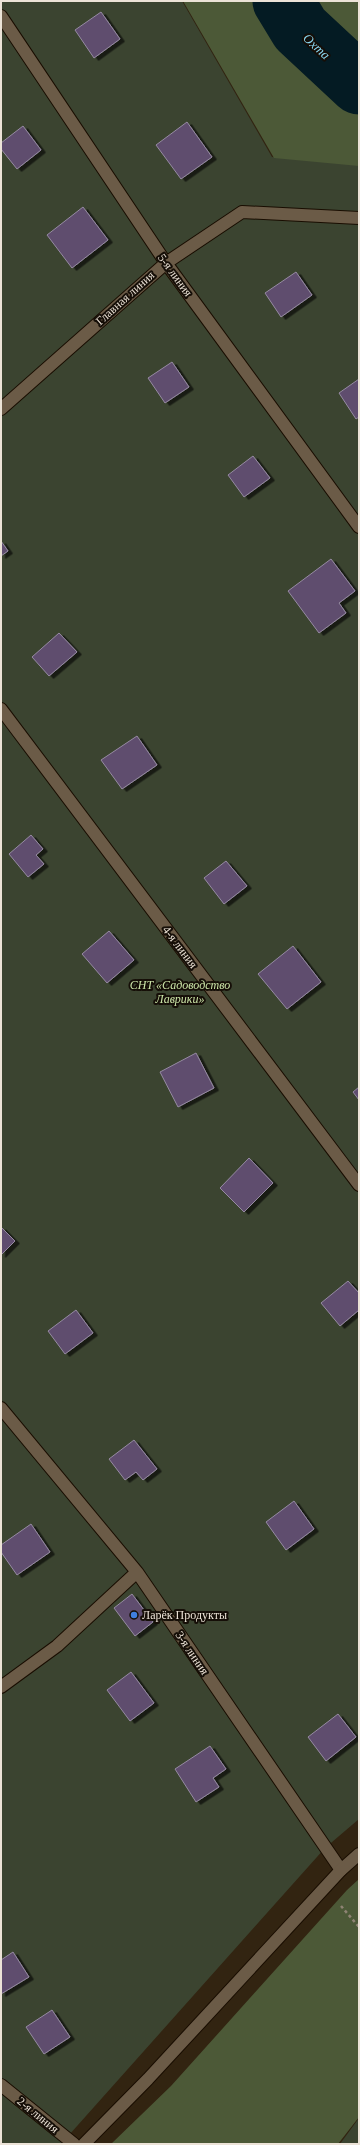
<svg xmlns="http://www.w3.org/2000/svg" width="360" height="2145" font-family="'Times New Roman',serif">
	<defs>
		<filter id="shadow"><feDropShadow dx="4.5" dy="2.5" stdDeviation="0" flood-color="#0009"/></filter>
	</defs>
	<rect width="100%" height="100%" fill="#322411"/>
	<!-- green -->
	<path fill="#3b4430" d="M1 1H182L272 157 359 165V1819L325 1848 61 2144H1Z
		M359 2118V2144H340Z"/>
	<!-- forest -->
	<path fill="#4c5937" d="M183 1H356L359 3V166L274 158Z
		M359 1879V2117L338 2144H111L171 2086 347 1890Z"/>
	<g fill="none" stroke-linecap="round" stroke-linejoin="round">
		<!-- river -->
		<path stroke="#041b23" stroke-width="61" d="M283 1 300 29 359 84"/>
	</g>
	<!-- building -->
	<path fill="#5e4e6e" stroke="#968aa2" filter="url(#shadow)" d="M101 12 120 39 94 58 75 30Z
		M187 122 212 157 181 179 156 145Z
		M23 126 41 150 17 169 1 149V143Z
		M83 207 108 240 72 268 47 235Z
		M296 272 312 295 281 317 265 293Z
		M172 362 189 387 165 403 148 378Z
		M359 379V417L356 419 339 393Z
		M253 456 270 478 244 497 228 475Z
		M1 541 8 551 1 556Z
		M331 559 355 591 339 603 346 613 319 633 288 591Z
		M59 633 77 652 49 676 32 657Z
		M137 736 157 765 122 789 101 760Z
		M31 835 43 849 36 855 44 864 28 877 9 854Z
		M226 861 247 886 224 904 204 878Z
		M109 931 134 960 107 983 82 954Z
		M293 946 321 982 287 1009 258 974Z
		M196 1053 214 1088 178 1107 160 1072Z
		M359 1087V1100L353 1092Z
		M249 1158 273 1183 244 1212 220 1188Z
		M1 1227 15 1241 1 1255Z
		M348 1281 359 1293V1310L340 1326 321 1303Z
		M76 1310 93 1333 65 1354 48 1331Z
		M134 1440 157 1469 143 1480 136 1472 125 1480 109 1459Z
		M294 1501 314 1529 286 1550 266 1522Z
		M31 1524 50 1552 17 1575 1 1552V1545Z
		M132 1594 153 1622 135 1636 114 1608Z
		M131 1672 154 1703 130 1721 107 1690Z
		M338 1714 356 1737 326 1761 308 1737Z
		M210 1746 226 1769 213 1778 219 1787 196 1802 175 1769Z
		M13 1952 29 1977 1 1994V1960Z
		M52 2010 70 2037 44 2054 26 2027Z"/>
	<g fill="none" stroke-linecap="round" stroke-linejoin="round">
		<!-- service casing -->
		<g stroke="#190d00" stroke-width="14">
			<path id="service" d="M1 16 166 263 359 527
				M1 409 166 263 242 212 359 218
				M1 709 359 1185
				M1 1408 137 1572 341 1870
				M1 1687 57 1646 137 1572
				M1 2085 74 2144"/>
		</g>
		<!-- minor casing -->
		<g stroke="#190d00" stroke-width="14">
			<path id="minor" d="M84 2144 148 2079 341 1870 359 1854"/>
		</g>
		<!-- path -->
		<path stroke="#8f8474" stroke-width="2.5" stroke-dasharray="3 3" stroke-linecap="butt" d="M341 1906 359 1927"/>
		<!-- service -->
		<use href="#service" stroke="#6b5b47" stroke-width="12"/>
		<!-- minor -->
		<use href="#minor" stroke="#6b5b47" stroke-width="12"/>
	</g>
	<!-- markers -->
	<circle fill="#3f7fe0" stroke="#150e07" stroke-width="1.5" cx="134" cy="1615" r="4"/>
	<g text-anchor="middle" stroke-width="4" stroke-linejoin="round" paint-order="stroke">
		<!-- street labels -->
		<g font-size="12" fill="#ece3d7" stroke="#150e07">
			<text transform="translate(175 275) rotate(54)" y="4">5-я линия</text>
			<text transform="translate(125 298) rotate(-42)" y="4">Главная линия</text>
			<text transform="translate(180 947) rotate(53)" y="4">4-я линия</text>
			<text transform="translate(192 1653) rotate(56)" y="4">3-я линия</text>
			<text transform="translate(38 2115) rotate(39)" y="4">2-я линия</text>
		</g>
		<!-- park labels -->
		<g font-size="12" font-style="italic" fill="#cbe4a7" stroke="#150e07">
			<text x="180" y="989">СНТ «Садоводство<tspan x="180" dy="14">Лаврики»</tspan></text>
		</g>
		<!-- poi labels -->
		<g font-size="12" fill="#ece3d7" stroke="#150e07" text-anchor="start">
			<text x="142" y="1619">Ларёк Продукты</text>
		</g>
		<!-- water labels -->
		<g font-size="13" font-style="italic" fill="#8bd9f3" stroke="#150e07">
			<text transform="translate(317 46) rotate(43)" y="5">Охта</text>
		</g>
	</g>
	<!-- border -->
	<rect width="360" height="2145" fill="none" stroke="#ece3d7" stroke-width="4"/>
</svg>
